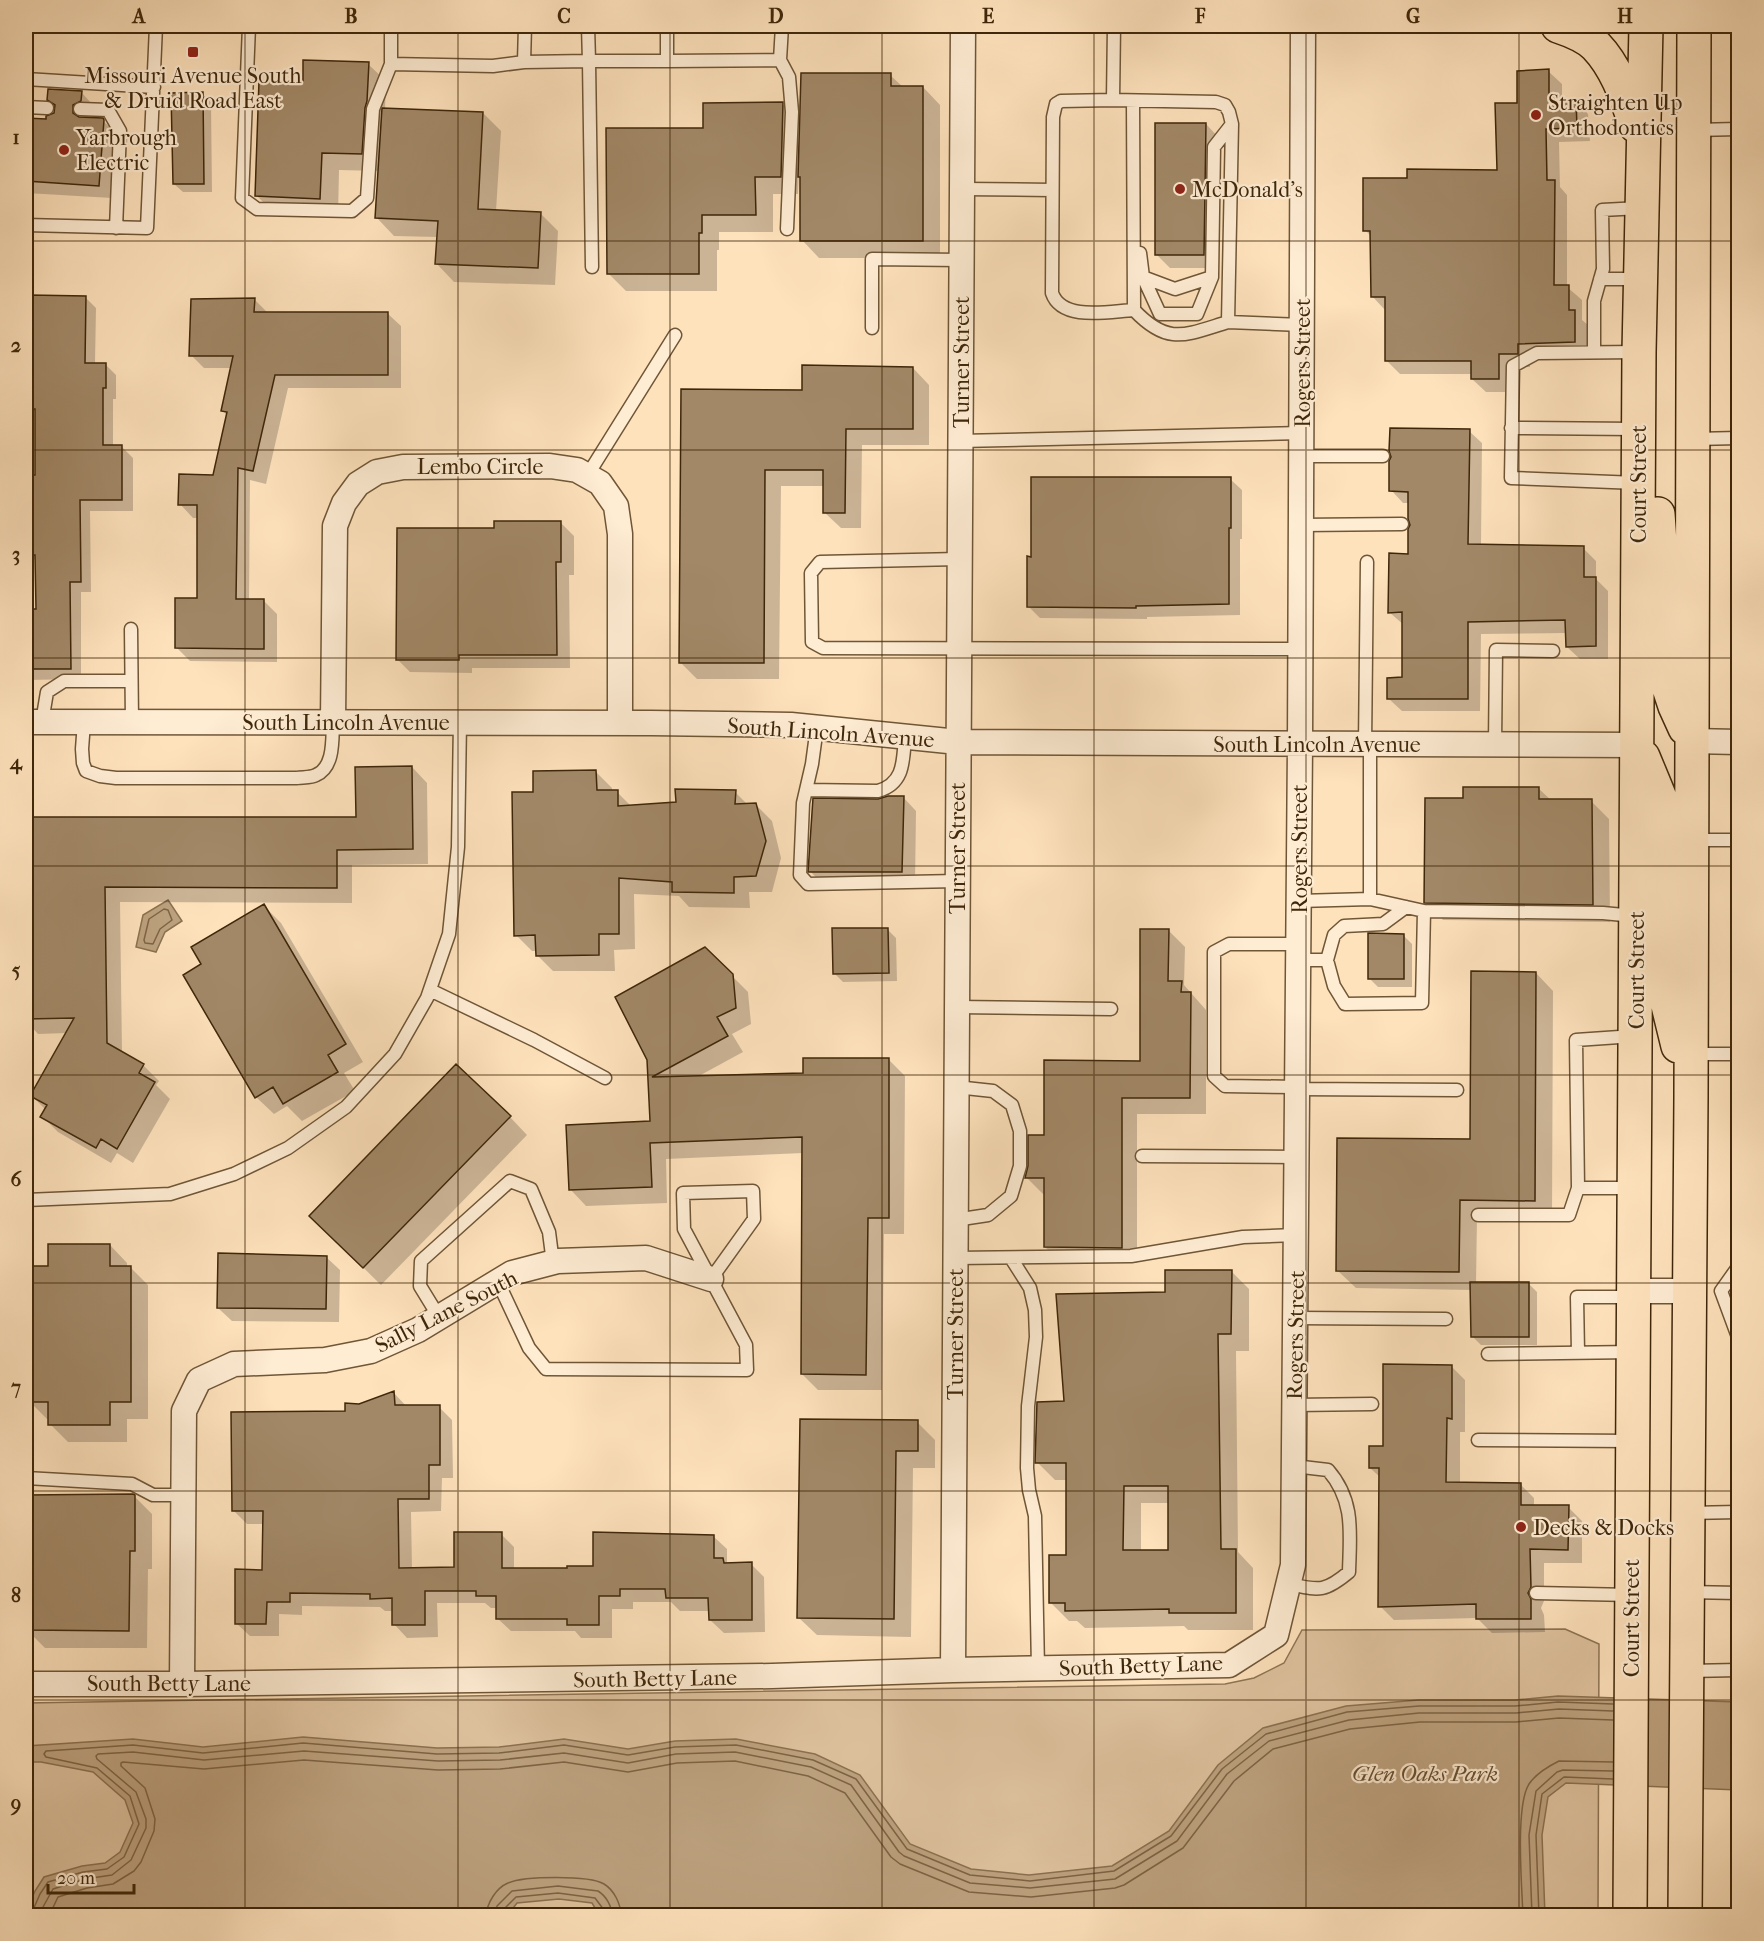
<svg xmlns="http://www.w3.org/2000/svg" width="1764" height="1941" font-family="'IM FELL French Canon',serif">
	<rect width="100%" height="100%" fill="#fee2bc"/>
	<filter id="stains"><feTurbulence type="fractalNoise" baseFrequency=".00333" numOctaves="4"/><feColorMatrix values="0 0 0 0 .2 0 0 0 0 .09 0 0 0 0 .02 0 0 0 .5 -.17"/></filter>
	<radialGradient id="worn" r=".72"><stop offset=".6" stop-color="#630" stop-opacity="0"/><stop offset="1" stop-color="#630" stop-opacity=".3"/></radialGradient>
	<!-- green -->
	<path fill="#dec29e" stroke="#8e7454" stroke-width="1.5" d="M1565 1629 1599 1644 1598 1915H26V1703L1225 1684 1254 1678 1284 1663 1302 1630Z"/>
	<!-- water -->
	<path fill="#bda27f" stroke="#8b7150" stroke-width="1.5" d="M168 900 182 921 165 932 156 952 136 947 143 915Z
		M1558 1696 1738 1702V1790L1566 1783 1548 1797 1542 1835 1545 1916H600L592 1903 559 1899 517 1903 507 1916 28 1915V1907L35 1891 44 1877 82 1866 105 1863 120 1852 133 1823 125 1800 93 1772 41 1762H26V1746L133 1739 203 1747 303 1737 437 1748 499 1747 564 1739 628 1749 675 1741 736 1739 815 1754 860 1775 910 1844 971 1869 1029 1875 1112 1866 1169 1831 1218 1765 1263 1728 1346 1706 1419 1700H1515Z"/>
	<!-- shadow -->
	<path fill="#0003" fill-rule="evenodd" d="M368 64 386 81 385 110 483 113 501 131 496 211 540 213 558 231 555 285 454 282 437 264 438 237 394 236 377 218 380 171 339 170 338 216 275 214 257 196 304 84Z
		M1548 71 1562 84V101L1575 100 1588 114 1590 141 1559 142 1560 187 1567 195V287L1582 300V320L1588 325V355L1530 357V367H1512V392H1486L1472 379V374H1400L1387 361 1385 310 1372 296V237L1365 230 1408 179 1499 171 1518 104Z
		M890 75 903 87H923L940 105V258H819L802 240V172H799L798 194H773V232H719V250H717V291H626L608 273 705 129 782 104 801 122Z
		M81 92 94 106 93 114 85 119 102 120 116 133 112 198 26 193V119L47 121 57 109 49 99Z
		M202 94 211 102 212 192H183L174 184Z
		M1206 124 1219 138 1217 268H1170L1156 254Z
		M85 297 96 308 95 364H105L116 375V399H113V447H122L133 458V511H90L91 592H81V679L27 680 26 611H37L36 561 30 555 37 476V413L31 408Z
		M254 299 268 313H387L401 326V388H288L266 484 250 480 249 601H264L277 614V662L190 661 176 647 199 600 198 518H193L180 504 214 476 228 416 223 411 232 368H204L191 355Z
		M913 368 929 385V445H862L861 528H841L824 512 825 486H781L779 679H697L681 663 682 391H803Z
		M1469 431 1482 443 1481 546 1583 548 1596 561V579L1608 591V659H1580L1567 647V633L1481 634 1480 711H1402L1389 699 1403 679 1404 625 1389 612 1410 555 1412 525 1410 503H1403L1391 490Z
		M1230 479 1242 490V539H1240V615L1147 617V619L1040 618 1029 607Z
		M561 523 574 536V575H569L570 668H472V673L410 672 397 659 496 530Z
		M1735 626H1738V707L1736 704Z
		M412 767 427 783 428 864 352 865V903L120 902 122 1053 143 1065 159 1081 156 1085 170 1099 133 1163 117 1153 111 1163 58 1132 42 1116 46 1110 32 1096 67 1033 38 1034 26 1021V818L358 819Z
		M596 772 612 788V792H617L632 807 677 804 735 792 748 805H756L772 821 781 858 772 892H749L750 908 689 907 679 896 634 894 635 949 614 950 615 971H553L537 955V951H532L516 935 535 793Z
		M1538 788 1551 800 1591 801 1609 819 1610 922 1443 920 1425 902 1465 799Z
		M903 797 916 811 915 885H823L810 871 878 801Z
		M264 906 281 923 363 1062 344 1073 355 1091 302 1121 287 1106 274 1114 256 1097 203 965Z
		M887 929 896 938 897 981 843 982 834 973Z
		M1168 930 1185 947 1184 985 1206 1010V1114H1137V1263H1061L1045 1247V1194H1043L1027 1178 1046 1137 1141 1062Z
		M1403 935 1412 944V987H1378L1369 978Z
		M705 949 748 992 751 1024 732 1034 743 1052 697 1077 804 1074 889 1060 905 1076 904 1234H884L882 1390H818L802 1374 804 1153 666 1159 667 1203 586 1206 570 1189 651 1123 649 1060Z
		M1536 973 1553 991 1552 1218 1477 1217 1476 1284 1528 1283 1537 1292V1345H1481L1472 1336V1290L1356 1288 1338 1271 1472 1141Z
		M510 1117 527 1135 381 1285 311 1216Z
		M110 1245 127 1263V1268H131L148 1285V1419H127V1442H68L50 1424V1419H47L29 1401 49 1268Z
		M326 1257 340 1270 339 1322 232 1321 218 1308Z
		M1231 1271 1249 1289V1351H1236L1238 1552 1253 1568V1630H1188L1184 1626 1085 1628 1077 1621H1069L1051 1603 1067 1556V1480H1055L1037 1462 1066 1403 1167 1293ZM1141 1503H1169L1170 1551H1141Z
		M1451 1366 1465 1380V1432H1460V1483L1520 1484 1534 1498V1507H1568L1582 1521V1563H1544V1601L1541 1608 1544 1615 1545 1632 1492 1633 1477 1618 1394 1620 1380 1606 1381 1478 1370 1468Z
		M394 1393 407 1407H439L452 1420 453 1478H442L441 1511 411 1512 412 1569 456 1568 501 1534 514 1547V1570L594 1567 713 1536 727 1549V1564H751L764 1577 765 1632 724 1633 710 1620V1611H680L671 1602H633V1609H612V1638H581L575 1631H511L497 1618V1608H491L485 1603H437L438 1637 407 1638 394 1624 393 1611H385L380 1607 302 1606V1615L279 1614V1636H250L236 1623 263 1571 264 1524H247L234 1511 346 1412Z
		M802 1420 917 1422 935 1440V1468H913L911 1637 817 1635 799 1618Z
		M26 1496H134L152 1514V1569H148L147 1648H45L27 1630 26 1625Z"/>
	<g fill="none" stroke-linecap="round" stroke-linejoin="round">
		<!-- shore -->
		<path stroke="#7e6444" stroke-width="1.5" d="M164 909 168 910 172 920 160 929 153 944 145 943 144 940 149 919Z
			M26 1912 33 1910 40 1894 48 1882 83 1872 107 1869 124 1857 139 1824 130 1796 97 1768 46 1757 44 1754 46 1751 133 1745 203 1753 303 1743 437 1754 499 1753 564 1745 628 1755 675 1747 736 1745 813 1760 856 1779 907 1849 970 1875 1030 1881 1114 1871 1171 1836 1222 1769 1266 1734 1347 1712 1419 1706H1515L1558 1702 1613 1704
			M38 1916 53 1889 85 1879 112 1875 131 1860 146 1828V1819L136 1792 97 1759 96 1756 98 1754 133 1752 204 1760 304 1751 438 1761 500 1760 564 1753 628 1763 676 1754 735 1752 811 1767 851 1785 899 1852 904 1856 970 1883 1030 1888 1115 1879 1177 1841 1227 1774 1269 1741 1349 1720 1419 1713H1516L1559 1709 1613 1711
			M49 1916 58 1897 87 1888 113 1884 134 1871 141 1862 154 1831 155 1819 145 1788 121 1766V1763L123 1762 204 1769 304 1760 438 1770 500 1769 564 1762 628 1772 677 1763 735 1761 808 1776 845 1793 891 1857 900 1864 969 1892 1031 1897 1115 1888 1124 1885 1183 1848 1234 1781 1273 1749 1350 1729 1420 1722H1516L1559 1718 1613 1720
			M486 1916C487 1903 496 1888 508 1883 524 1876 589 1875 604 1884 614 1890 621 1904 621 1916
			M495 1916 497 1906 512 1891 558 1886 598 1891C606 1896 612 1906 612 1916
			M503 1916 504 1909 516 1897 558 1893 595 1898 604 1910V1916
			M1523 1916C1522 1888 1515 1806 1529 1784 1535 1775 1549 1766 1559 1761L1613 1762
			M1532 1916 1529 1835 1536 1791 1557 1772 1563 1770 1613 1771
			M1539 1916 1536 1835 1542 1794 1564 1777 1613 1779"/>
	</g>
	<!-- building -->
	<path fill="#a28867" stroke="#3f270a" stroke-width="1.5" fill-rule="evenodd" d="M303 60 369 62 367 101 365 108 362 154 322 153 320 199 255 196 259 81 303 83Z
		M1549 69V99H1576L1577 128 1546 129 1547 180H1555L1554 285H1569V310H1575V342L1518 344V354H1499V379H1471V361H1385V297H1371L1370 231H1363V178H1407V169L1497 170 1495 103H1517V71Z
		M801 73H891V86H923V241H800V177H798Z
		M48 89 82 91 81 101 73 105V113L79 117 103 118 104 120 99 186 26 181V118L46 119V116L54 113 55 105 47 100Z
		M203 92 204 184H173L171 93Z
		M783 102 781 177H755L756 215H702V233H699V274H607L606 128H703V103Z
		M382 108 483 112 478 209 541 212 538 268 435 264 438 221 375 218Z
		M1155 123H1206L1204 255H1155Z
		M29 295 86 296 85 363H106V388H103V445H122V500H80L81 582H70L71 669H26V609H36L35 555H28L27 475H35V409H30Z
		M255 298 254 312H388V375H275L253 471 238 468 236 599H264V649L175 648V598H197V505H178L179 474 213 475 227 412 221 411 233 356H189L191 299Z
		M802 365 913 367V429H846L845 513H823V470H765L764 663H679L681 389 802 390Z
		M1390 428 1470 429 1468 544 1584 546V577H1596V646L1566 647 1565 620 1468 622V699H1387V678L1402 677V612L1388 613 1389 553 1408 554V529L1410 525 1408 519V492L1389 491V461L1391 457 1389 451Z
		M1031 477H1231V528H1229V604L1136 606V608L1027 607V556L1031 557Z
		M494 521H561V562H556L557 655H459V660H396L397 528H494Z
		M412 766 413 849 337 850V888L105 887 107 1043 144 1064 139 1073 155 1082 117 1149 101 1139 96 1148 40 1117 47 1105 30 1096 74 1018 26 1019V817H356L355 767Z
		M596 770 597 790H618V806L676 802 675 789 736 790 735 804 756 803 766 841 756 876 734 877V893L672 892V882L619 878V934H599V955L536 956 535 935 514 936 512 792H533V771Z
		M1463 787H1539V799H1592L1593 905 1424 903 1425 798H1463Z
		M888 796H904L902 872H808L813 798 878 799Z
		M264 904 346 1044 328 1055 338 1072 283 1104 273 1087 255 1098 183 975 201 964 191 947Z
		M832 928H888L889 973 833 974Z
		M1140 929H1169L1168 981H1182L1181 992H1191L1190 1098H1122V1248L1044 1247V1178H1025L1028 1166V1135H1044V1060L1140 1061Z
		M1368 933 1404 934V979H1368Z
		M705 947 733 974 736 1008 717 1017 728 1036 652 1077 803 1073V1058H889V1218H868L866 1375 801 1374 802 1137 650 1143 652 1187 569 1190 566 1125 650 1121 647 1060 615 997Z
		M1471 971 1536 972 1535 1201 1460 1200 1459 1272 1336 1271 1337 1138 1470 1139Z
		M456 1064 511 1116 363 1268 309 1216Z
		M48 1244H110V1266H131V1402H110V1425H48V1402H28V1266H48Z
		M218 1253 327 1256 326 1309 217 1308Z
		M1165 1270H1232L1231 1334H1218L1221 1549H1236V1613H1169V1609L1065 1611V1603H1049V1555H1066V1463H1035L1037 1402 1064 1401 1056 1294 1165 1292ZM1124 1486H1168V1550H1123Z
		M1470 1282H1529V1337H1471Z
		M1383 1364 1452 1365V1419L1447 1418 1446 1482 1521 1483V1505H1569L1568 1550 1530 1549 1531 1587 1528 1593 1531 1599V1619H1476V1604L1378 1607 1379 1468H1369V1446H1383Z
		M394 1391 395 1405H440V1465H429V1499H398L399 1568 454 1567V1532H502V1568H567V1566H593V1532L714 1535V1558H723L724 1563 752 1562V1620H709L708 1598H666L665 1589H620V1596H599V1625H567V1619H496V1596H476V1591H425V1625H392V1598L370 1599V1594L290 1593V1602H267L266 1624H235V1569L262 1570 263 1511H232L231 1412 345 1411V1403L359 1404Z
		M800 1419 918 1420V1451H896L894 1619 797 1618Z
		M133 1494 135 1495V1551H130L129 1631 26 1630V1495Z"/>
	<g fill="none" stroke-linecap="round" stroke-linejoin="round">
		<!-- service casing -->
		<g stroke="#6f5636" stroke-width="15">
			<path id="service" d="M249 26 242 198 257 209 352 211 367 198 373 109 391 64
				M391 26V64L493 66 524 62
				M525 26 524 62 589 61 592 267
				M588 26 589 61H667
				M667 26V61L780 60 782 26
				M1114 26 1113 100 1061 101 1056 104 1053 117 1052 293C1062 322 1110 311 1134 310L1133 101
				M780 60 789 77 792 112 787 229
				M26 79 154 87
				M1113 100 1216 102 1225 105 1229 112 1232 124 1228 322 1302 325
				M26 107 47 108
				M80 109 108 110 120 131 116 228
				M1695 130 1738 129
				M962 189 1052 190
				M26 225 147 228 156 26
				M1140 253 1143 277 1175 289 1212 277 1214 147 1232 124
				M1143 277 1160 314H1197L1212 277
				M1600 279H1641
				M1134 310C1168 346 1185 335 1228 322
				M872 328V259L962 260
				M1594 352V301L1603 269 1602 210 1640 208
				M1511 428 1636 429
				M1695 439 1738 438
				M960 441 1302 433
				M1301 456H1383
				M587 476 675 335
				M1637 483 1511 478 1513 366 1537 353 1638 352
				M1301 525 1402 524
				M959 559 820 562 811 573 812 642 823 648 1301 649
				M131 629 132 722
				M42 722 47 692 64 681H131
				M84 722 82 749 83 763 86 771 100 776 116 778H297C302 777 311 778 316 775 335 767 332 738 333 721
				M817 727 812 764 806 790 878 791C905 783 903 760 905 736
				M1365 745 1367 562
				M1495 745 1496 650 1553 651
				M806 790 803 803 800 875 808 884 957 881
				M1692 840H1738
				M1370 899 1424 911 1603 913 1634 916
				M1299 901 1370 899V745
				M1298 960H1327L1334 986 1345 1004 1422 1003 1424 911
				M1327 960 1334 935 1344 926 1383 924 1406 907
				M430 990 534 1040 605 1078
				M957 1007 1111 1009
				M1692 1054H1738
				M1297 1087 1225 1086 1214 1076V952L1229 944H1298
				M1297 1089 1457 1090
				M1142 1156 1296 1157
				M1632 1188H1578L1576 1040 1634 1036
				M26 1200 170 1194 234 1174 288 1148 346 1107 395 1054 427 998 449 934 458 847 460 722
				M1478 1215H1569L1578 1188
				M955 1220 988 1215 1011 1196 1020 1166V1131L1012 1105 993 1091 956 1087
				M955 1258 1131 1256 1243 1237 1296 1235
				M1011 1258 1030 1288 1035 1310 1036 1337 1028 1406 1027 1468 1029 1490 1035 1516 1038 1668
				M498 1282 529 1348 546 1369 747 1370 746 1345 684 1229 683 1193 753 1191 754 1219 711 1279
				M1721 1291 1738 1337
				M1721 1291 1738 1267
				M439 1317 420 1286 421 1261 510 1181 531 1189 549 1232 553 1263
				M1295 1318 1446 1319
				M1578 1353 1577 1297H1631
				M1488 1354 1633 1352
				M1294 1405 1372 1404
				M1478 1440 1631 1441
				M26 1478 132 1484 153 1495H184
				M1688 1513 1738 1512
				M1288 1584C1319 1590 1324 1593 1349 1572 1350 1533 1355 1501 1328 1470L1294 1466
				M1688 1592 1738 1593
				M1536 1593 1631 1595
				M1689 1671 1738 1670"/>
		</g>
		<!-- minor casing -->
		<g stroke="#6f5636" stroke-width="27">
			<path id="minor" d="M333 721 335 526 344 503 358 484 377 472 403 467 550 466 577 470 600 483 616 506 620 534V722
				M26 722 651 723 791 725 958 742 1637 745
				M1692 741 1738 742
				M1634 1291H1689
				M953 1670 963 26
				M26 1684H182L772 1676 953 1670 1229 1665 1276 1635 1293 1565 1300 744 1303 26
				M182 1684 184 1411 199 1380 234 1364 325 1360 371 1351 418 1330 512 1273 558 1261 646 1258 711 1279"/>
		</g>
		<!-- primary casing -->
		<g stroke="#3f270a" stroke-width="36">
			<path id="primary" d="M1558 26C1570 30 1586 36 1596 46 1617 68 1626 97 1636 126
				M1658 514 1665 614 1664 673 1675 706 1685 728
				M1643 757 1660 798 1664 825 1665 993 1678 1046
				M1630 1916 1639 352 1646 26
				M1685 1916 1691 1097 1694 26"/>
		</g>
		<!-- service -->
		<use href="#service" stroke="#feecd3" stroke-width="12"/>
		<!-- minor -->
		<use href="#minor" stroke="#feecd3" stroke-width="24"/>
		<!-- primary -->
		<use href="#primary" stroke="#fee2bc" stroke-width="33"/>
	</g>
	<!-- grid -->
	<path fill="none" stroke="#3f270a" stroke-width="1.5" stroke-opacity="0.55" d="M245 26V1916M458 26V1916M670 26V1916M882 26V1916M1094 26V1916M1306 26V1916M1519 26V1916M26 241H1738M26 450H1738M26 658H1738M26 866H1738M26 1075H1738M26 1283H1738M26 1491H1738M26 1700H1738"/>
	<!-- markers -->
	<g fill="#8f2418" stroke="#feecd3" stroke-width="2">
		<rect x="187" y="46" width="12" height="12" rx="3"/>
		<circle cx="1536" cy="115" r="6"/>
		<circle cx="64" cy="150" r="6"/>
		<circle cx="1180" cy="189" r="6"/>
		<circle cx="1521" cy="1527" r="6"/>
	</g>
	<g text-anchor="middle" stroke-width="4.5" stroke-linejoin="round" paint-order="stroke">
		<!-- poi labels -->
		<g font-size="22" fill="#3f270a" stroke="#feecd3" text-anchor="start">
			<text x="193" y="83" text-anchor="middle">Missouri Avenue South<tspan x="193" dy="25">&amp; Druid Road East</tspan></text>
			<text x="1548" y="110">Straighten Up<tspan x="1548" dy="25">Orthodontics</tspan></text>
			<text x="76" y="145">Yarbrough<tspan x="76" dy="25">Electric</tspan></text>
			<text x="1192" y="197">McDonald's</text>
			<text x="1533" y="1535">Decks &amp; Docks</text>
		</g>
		<!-- street labels -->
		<g font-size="22" fill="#3f270a" stroke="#feecd3">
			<text transform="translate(961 362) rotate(-90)" y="8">Turner Street</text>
			<text transform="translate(1302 363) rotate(-90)" y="8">Rogers Street</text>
			<text x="480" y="474">Lembo Circle</text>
			<text transform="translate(1638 484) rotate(-90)" y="8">Court Street</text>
			<text x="346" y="730">South Lincoln Avenue</text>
			<text transform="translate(831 732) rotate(4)" y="8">South Lincoln Avenue</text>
			<text x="1317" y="752">South Lincoln Avenue</text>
			<text transform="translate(957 848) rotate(-90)" y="8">Turner Street</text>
			<text transform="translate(1299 849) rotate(-90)" y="8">Rogers Street</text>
			<text transform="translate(1636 970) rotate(-90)" y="8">Court Street</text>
			<text transform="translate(446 1311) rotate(-27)" y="8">Sally Lane South</text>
			<text transform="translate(955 1334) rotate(-90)" y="8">Turner Street</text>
			<text transform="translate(1295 1335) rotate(-89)" y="8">Rogers Street</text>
			<text transform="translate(1631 1618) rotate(-90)" y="8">Court Street</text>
			<text transform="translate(1141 1665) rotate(-2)" y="8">South Betty Lane</text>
			<text transform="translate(655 1678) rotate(-1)" y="8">South Betty Lane</text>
			<text x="169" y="1691">South Betty Lane</text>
		</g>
		<!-- park labels -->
		<g font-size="22" font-style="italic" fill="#674e2f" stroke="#feecd3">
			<text x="1425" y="1781">Glen Oaks Park</text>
		</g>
	</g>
	<!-- margin -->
	<rect width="1764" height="1941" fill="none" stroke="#fee2bc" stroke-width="66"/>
	<!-- scale -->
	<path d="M48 1884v9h86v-9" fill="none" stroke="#3f270a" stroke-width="3"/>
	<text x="57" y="1884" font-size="18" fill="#3f270a" stroke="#feecd3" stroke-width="4.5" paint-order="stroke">20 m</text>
	<rect x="33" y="33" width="1698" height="1875" fill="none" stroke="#3f270a" stroke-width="2"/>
	<g font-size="20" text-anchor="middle" font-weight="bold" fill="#3f270a">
		<text x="139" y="23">A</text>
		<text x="351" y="23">B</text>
		<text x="564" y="23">C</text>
		<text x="776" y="23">D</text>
		<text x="988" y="23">E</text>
		<text x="1200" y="23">F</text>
		<text x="1413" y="23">G</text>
		<text x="1625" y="23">H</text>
		<text x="16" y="144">1</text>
		<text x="16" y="352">2</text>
		<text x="16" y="561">3</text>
		<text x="16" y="769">4</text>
		<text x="16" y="977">5</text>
		<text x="16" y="1186">6</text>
		<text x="16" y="1394">7</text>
		<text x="16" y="1602">8</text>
		<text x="16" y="1811">9</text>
	</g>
	<rect width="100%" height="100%" filter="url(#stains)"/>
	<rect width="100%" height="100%" fill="url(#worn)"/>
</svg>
